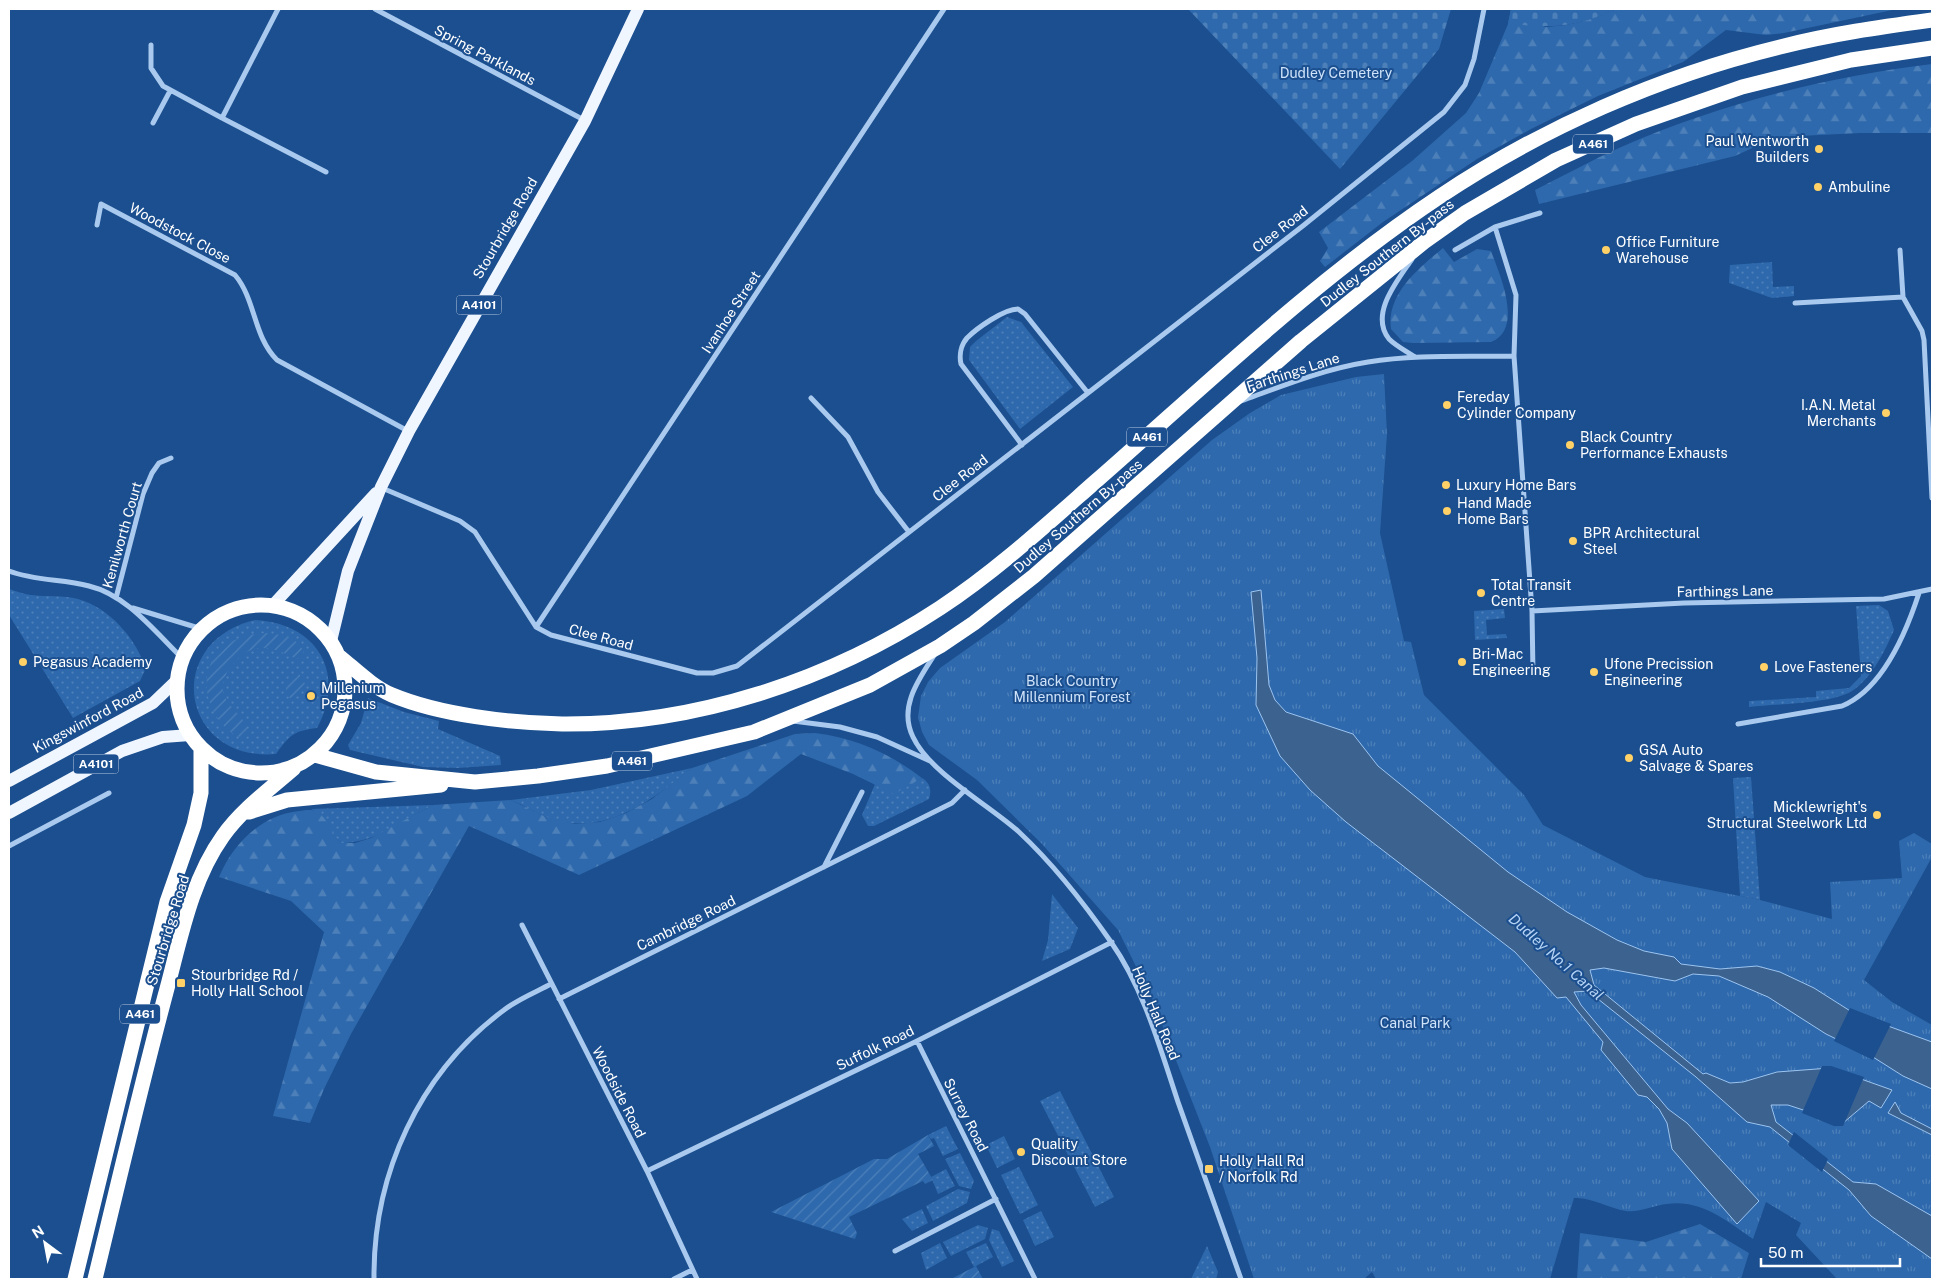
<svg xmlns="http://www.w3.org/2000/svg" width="1941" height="1288" font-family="'Public Sans',sans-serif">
	<defs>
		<pattern id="grass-dots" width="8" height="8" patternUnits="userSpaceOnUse" patternTransform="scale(1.25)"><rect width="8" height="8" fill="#2e69ad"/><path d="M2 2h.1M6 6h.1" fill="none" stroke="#4d80b9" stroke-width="1.8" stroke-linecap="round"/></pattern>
		<pattern id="forest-firs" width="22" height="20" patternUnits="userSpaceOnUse" patternTransform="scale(1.25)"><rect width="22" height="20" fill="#2e69ad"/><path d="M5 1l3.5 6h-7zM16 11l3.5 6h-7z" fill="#4d80b9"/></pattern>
		<pattern id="cemetery-stones" width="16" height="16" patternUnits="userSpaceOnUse" patternTransform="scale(1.25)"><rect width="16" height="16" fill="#2e69ad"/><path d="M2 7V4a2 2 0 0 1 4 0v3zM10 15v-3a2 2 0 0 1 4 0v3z" fill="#4d80b9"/></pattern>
		<pattern id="park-tufts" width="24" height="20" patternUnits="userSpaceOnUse" patternTransform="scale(1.25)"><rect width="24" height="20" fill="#2e69ad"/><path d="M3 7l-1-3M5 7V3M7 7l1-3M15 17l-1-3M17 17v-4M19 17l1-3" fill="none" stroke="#4d80b9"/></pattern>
		<pattern id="garden-furrows" width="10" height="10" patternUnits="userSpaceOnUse" patternTransform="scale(1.25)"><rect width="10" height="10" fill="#2e69ad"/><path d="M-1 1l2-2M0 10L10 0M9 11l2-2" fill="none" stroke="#4d80b9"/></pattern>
	</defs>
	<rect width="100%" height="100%" fill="#1b4f8f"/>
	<!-- grass -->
	<path fill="url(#grass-dots)" d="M1772 262 1773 287 1794 286V296L1772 298 1729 283 1730 265Z
		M1007 317 1021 322 1073 387 1020 429 969 360 970 347 976 341Z
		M9 589C16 591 24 594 31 595 46 597 63 595 78 599 110 608 135 638 146 668L140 681 73 718 9 615Z
		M1879 605 1888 611 1894 630C1885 651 1872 678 1852 691 1831 704 1775 704 1749 707V701L1816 697V691L1849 688 1861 676 1856 606Z
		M1504 609 1505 618 1486 620 1487 635 1506 634 1507 638 1475 640 1474 611Z
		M255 620C317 623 347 673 317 728 293 731 290 735 276 754 180 762 162 642 255 620Z
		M368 698 404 712 439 721 438 729 500 756 501 765 458 768 423 767 350 750 348 745 361 723Z
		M692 768C652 801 601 839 546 817 534 812 523 805 511 800L591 790Z
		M1751 777 1760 900 1740 896 1733 778Z
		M922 778C930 783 932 790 929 799L874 826H868L862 815 875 784 894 793Z
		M433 805C403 820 376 843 341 843 329 832 326 817 311 809Z
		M1052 894 1078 928 1070 949 1042 961 1048 940Z
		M1060 1091 1114 1197 1095 1207 1040 1101Z
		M946 1126 958 1149 943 1156 934 1138 931 1139 928 1135Z
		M1004 1136 1015 1159 997 1168 986 1145Z
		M960 1153 974 1181 971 1189 959 1186 945 1159Z
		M1019 1167 1038 1205 1020 1214 1001 1175Z
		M946 1169 955 1186 938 1194 931 1177Z
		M958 1189 970 1192 967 1203 933 1221 926 1206Z
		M922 1209 928 1223 912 1231 902 1219Z
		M1041 1211 1054 1237 1035 1246 1023 1220Z
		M978 1225 988 1228 985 1239 951 1256 943 1242Z
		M992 1229 999 1231 1014 1261 1002 1267 989 1240Z
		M940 1243 947 1258 926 1270 921 1253Z
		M986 1243 993 1257 974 1267 966 1252Z
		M1207 1246 1218 1272 1216 1279H1191Z"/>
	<!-- forest -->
	<path fill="url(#forest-firs)" d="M1511 9 1540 22 1545 27C1572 26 1592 19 1617 9H1897L1784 33 1766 35 1726 30 1683 62 1598 96 1531 129 1477 159 1383 222 1325 267 1320 261 1328 248 1319 232 1412 161 1466 113 1479 93 1508 24Z
		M1932 64V133H1861L1776 137 1735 156 1539 204 1535 190C1563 176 1590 161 1619 148 1719 104 1825 77 1932 64Z
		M1443 248 1454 262 1477 249 1491 251C1500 275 1524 329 1491 342L1413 343 1403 342 1391 329C1386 294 1419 268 1443 248Z
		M815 733C856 738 889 753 922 778L894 794 853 774 801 754 747 796 579 875 469 826 351 1034 324 1089 310 1123 273 1116 324 932 291 901 219 877C233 843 262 815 299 811 307 810 315 808 321 815 329 822 331 834 341 843H355L371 838 433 805 511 800 546 817 575 824 600 822 626 813 652 799 692 768 795 734Z
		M1700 1224 1749 1253 1741 1279H1577L1580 1233 1646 1242Z"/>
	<!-- cemetery -->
	<path fill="url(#cemetery-stones)" d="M1188 9H1451L1439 49 1340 169Z
		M1511 9H1617C1572 28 1556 28 1508 24Z"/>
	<!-- park -->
	<path fill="url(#park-tufts)" d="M1384 374 1387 434 1380 533 1404 641 1411 642 1424 695 1524 795 1543 825 1645 877 1760 900 1832 919 1830 882 1902 878 1899 841 1914 833 1932 844V857L1864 980 1892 1002 1932 1025V1279H1837L1796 1235 1801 1223 1766 1202 1753 1239C1727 1221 1701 1199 1667 1204 1655 1205 1638 1213 1626 1211 1608 1208 1592 1197 1574 1198L1550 1279H1376L1372 1272 1364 1279H1254L1210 1147 1152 999 1118 930 1042 844 977 780 929 745 922 732 918 717 921 696 928 682 940 668 1005 622 1212 440 1250 413 1281 395 1356 377Z"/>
	<!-- garden -->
	<path fill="url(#garden-furrows)" d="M266 633C280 634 303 638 304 656L296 659C286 654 275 648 263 648 243 647 221 671 223 691 226 709 251 718 247 737L242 738C208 725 193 674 222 648 234 638 250 634 266 633Z
		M299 674 304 680 305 686 293 700 286 695V686L294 675Z
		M928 1135 934 1146 918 1154 933 1180 925 1184 923 1181 849 1217 857 1233 855 1239 771 1212 874 1159H887Z
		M976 1266 983 1279H951Z"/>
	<!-- water -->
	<path fill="#3c6290" stroke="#9cc4f0" d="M1261 590 1269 685 1275 700 1286 712 1353 734 1378 766 1508 872 1567 912 1617 940 1644 951 1674 957 1681 964 1720 969 1757 966 1780 972 1814 988 1855 1014 1932 1042V1089L1903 1076 1873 1057 1826 1034 1768 997 1719 976 1693 974 1675 981 1604 968 1590 970 1594 985 1703 1074 1706 1073 1730 1083 1743 1082 1777 1072 1830 1068 1892 1090 1881 1108 1869 1101 1843 1123 1788 1105H1771L1776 1122 1853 1182 1876 1184 1932 1216V1259L1871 1216 1849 1190 1770 1127 1747 1122 1696 1077 1588 991 1574 992 1581 1005 1668 1109 1687 1123 1759 1201 1737 1224 1672 1149 1667 1123 1659 1109 1647 1097 1638 1095 1601 1050 1603 1042 1566 997 1557 998 1515 952 1346 822 1310 790 1280 756 1256 705 1257 658 1251 592Z
		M1895 1102 1901 1113 1932 1129V1135L1888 1113Z"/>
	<!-- pier -->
	<path fill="#1b4f8f" d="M1850 1008 1891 1024 1873 1060 1834 1041Z
		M1822 1066H1831L1864 1077 1843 1126H1834L1802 1113Z
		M1794 1132 1828 1159 1822 1172 1788 1145Z"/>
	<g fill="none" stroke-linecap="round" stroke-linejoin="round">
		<!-- street -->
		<path stroke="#a9c9ee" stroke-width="5" d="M278 9 222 118 326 172
			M375 9 584 120
			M151 45V68L163 86 222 118
			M153 123 170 91
			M97 225 101 204 235 275C256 300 253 336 277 360L408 431
			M1495 227 1516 295 1514 356 1532 611 1684 603 1884 599 1932 589
			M1455 250 1495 227 1540 213
			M1900 250 1903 297 1922 331 1924 340 1932 498
			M1412 259C1398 280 1369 314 1389 339 1396 346 1406 351 1415 357
			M1795 303 1903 297
			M811 398 848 437 878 492 909 532
			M1241 401C1282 386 1324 369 1368 362 1416 354 1465 357 1514 356
			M1022 445 961 364C959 355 961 345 967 338 977 328 1004 309 1018 309L1025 314 1088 393
			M382 488 460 521 475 532 536 627 551 635 697 673H713L737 666 1304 225 1444 112 1465 85 1474 59 1484 9
			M9 571C35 581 62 579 89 586 127 595 155 632 183 659
			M116 598 143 494 152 473 159 463 171 458
			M133 608 202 629
			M1532 611 1533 674
			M536 627 944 9
			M935 654C919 679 898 707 913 737 930 773 989 805 1019 832 1051 862 1086 906 1111 942 1144 989 1160 1048 1178 1102 1199 1161 1220 1220 1241 1279
			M793 721 840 727 877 737 930 761
			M1738 724 1842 706C1883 689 1906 633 1919 593
			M9 846 109 793
			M824 867 862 792
			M522 925 647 1171 697 1279
			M559 999 952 803 965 790
			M917 1041 1035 1279
			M647 1171 917 1041 1112 942
			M895 1251 996 1199
			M374 1279C373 1174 419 1073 504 1010 518 999 536 992 551 984
			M674 1279 692 1270"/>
		<!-- primary -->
		<path stroke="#f0f6ff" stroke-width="12" d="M273 605 376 493
			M331 641 348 571 381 487 409 431 585 121 638 9
			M9 781 153 703 177 680
			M9 813 122 751 163 737 190 735"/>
		<!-- highway -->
		<path stroke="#fff" stroke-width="15" d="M177 689a84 84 0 1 1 168 0a84 84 0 1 1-168 0Z
			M340 657C356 670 373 687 392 695 440 715 510 723 562 724 694 725 829 681 940 608 996 571 1045 526 1095 482 1207 384 1316 279 1439 197 1542 128 1660 76 1780 47 1830 34 1881 27 1932 20
			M315 755 376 772 475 782 538 776 607 766 754 732 870 685 940 646 974 623 1034 576 1301 341 1424 242 1465 213 1556 160 1636 124 1742 87 1851 60 1932 48
			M249 812 287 800 441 785
			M75 1279 167 902 194 825 201 793V749
			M95 1279C118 1184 140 1090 165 996 180 942 190 882 223 836 241 810 270 789 294 768"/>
	</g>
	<!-- markers -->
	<g fill="#ffd166" stroke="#1b4f8f" stroke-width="2">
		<circle cx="1819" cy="149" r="5"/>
		<circle cx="1818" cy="187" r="5"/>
		<circle cx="1606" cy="250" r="5"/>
		<circle cx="1447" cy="405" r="5"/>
		<circle cx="1886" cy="413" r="5"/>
		<circle cx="1570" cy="445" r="5"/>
		<circle cx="1446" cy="485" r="5"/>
		<circle cx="1447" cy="511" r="5"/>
		<circle cx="1573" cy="541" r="5"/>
		<circle cx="1481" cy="593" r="5"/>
		<circle cx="23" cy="662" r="5"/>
		<circle cx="1462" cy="662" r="5"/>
		<circle cx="1764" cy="667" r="5"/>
		<circle cx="1594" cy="672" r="5"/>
		<circle cx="311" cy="696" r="5"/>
		<circle cx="1629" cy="758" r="5"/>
		<circle cx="1877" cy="815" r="5"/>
		<rect x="176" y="978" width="10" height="10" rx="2.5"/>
		<circle cx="1021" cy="1152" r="5"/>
		<rect x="1204" y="1164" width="10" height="10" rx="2.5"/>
	</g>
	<g text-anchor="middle" stroke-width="4" stroke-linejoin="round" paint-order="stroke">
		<!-- shield labels -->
		<g fill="#1b4f8f" stroke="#bbcadd" stroke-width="1">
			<rect x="1573" y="134.5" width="40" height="19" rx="4"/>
			<rect x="456.5" y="295.5" width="45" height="19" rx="4"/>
			<rect x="1127" y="427.5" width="40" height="19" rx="4"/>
			<rect x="612" y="751.5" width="40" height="19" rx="4"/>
			<rect x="73.5" y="754.5" width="45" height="19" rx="4"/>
			<rect x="120" y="1004.5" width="40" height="19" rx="4"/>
		</g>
		<g font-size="12" font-weight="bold" fill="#fff">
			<text x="1593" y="148">A461</text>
			<text x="479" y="309">A4101</text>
			<text x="1147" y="441">A461</text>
			<text x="632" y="765">A461</text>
			<text x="96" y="768">A4101</text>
			<text x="140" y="1018">A461</text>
		</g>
		<!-- street labels -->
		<g font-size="14" fill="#fff" stroke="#1b4f8f">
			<text transform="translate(485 55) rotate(28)" y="5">Spring Parklands</text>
			<text transform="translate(505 228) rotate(-60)" y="5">Stourbridge Road</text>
			<text transform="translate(1280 229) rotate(-38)" y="5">Clee Road</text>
			<text transform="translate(180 233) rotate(28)" y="5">Woodstock Close</text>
			<text transform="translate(1387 253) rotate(-38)" y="5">Dudley Southern By-pass</text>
			<text transform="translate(731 312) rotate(-57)" y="5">Ivanhoe Street</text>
			<text transform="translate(1293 372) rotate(-18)" y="5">Farthings Lane</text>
			<text transform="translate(960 478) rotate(-38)" y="5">Clee Road</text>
			<text transform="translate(1078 516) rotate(-41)" y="5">Dudley Southern By-pass</text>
			<text transform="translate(122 535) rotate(-74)" y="5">Kenilworth Court</text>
			<text transform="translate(1725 591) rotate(-1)" y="5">Farthings Lane</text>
			<text transform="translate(601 637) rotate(15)" y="5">Clee Road</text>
			<text transform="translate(88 720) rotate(-28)" y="5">Kingswinford Road</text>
			<text transform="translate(686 923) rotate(-26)" y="5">Cambridge Road</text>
			<text transform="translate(168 930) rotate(-73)" y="5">Stourbridge Road</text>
			<text transform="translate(1156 1013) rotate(67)" y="5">Holly Hall Road</text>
			<text transform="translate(875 1048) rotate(-26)" y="5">Suffolk Road</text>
			<text transform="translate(619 1092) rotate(63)" y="5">Woodside Road</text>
			<text transform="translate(966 1115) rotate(63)" y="5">Surrey Road</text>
		</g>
		<!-- park labels -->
		<g font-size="14" fill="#cfe3fa" stroke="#1b4f8f">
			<text x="1336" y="78">Dudley Cemetery</text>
			<text x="1072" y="686">Black Country<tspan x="1072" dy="16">Millennium Forest</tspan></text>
			<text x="1415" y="1028">Canal Park</text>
		</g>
		<!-- poi labels -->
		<g font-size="14" fill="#fff" stroke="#1b4f8f" text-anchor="start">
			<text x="1809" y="146" text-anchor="end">Paul Wentworth<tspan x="1809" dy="16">Builders</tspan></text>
			<text x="1828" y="192">Ambuline</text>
			<text x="1616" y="247">Office Furniture<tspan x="1616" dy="16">Warehouse</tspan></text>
			<text x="1457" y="402">Fereday<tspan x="1457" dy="16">Cylinder Company</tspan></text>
			<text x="1876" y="410" text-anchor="end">I.A.N. Metal<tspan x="1876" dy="16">Merchants</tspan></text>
			<text x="1580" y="442">Black Country<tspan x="1580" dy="16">Performance Exhausts</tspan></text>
			<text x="1456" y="490">Luxury Home Bars</text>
			<text x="1457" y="508">Hand Made<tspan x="1457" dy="16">Home Bars</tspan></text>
			<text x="1583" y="538">BPR Architectural<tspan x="1583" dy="16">Steel</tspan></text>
			<text x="1491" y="590">Total Transit<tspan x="1491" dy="16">Centre</tspan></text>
			<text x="1472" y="659">Bri-Mac<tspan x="1472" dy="16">Engineering</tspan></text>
			<text x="33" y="667">Pegasus Academy</text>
			<text x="1604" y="669">Ufone Precission<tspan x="1604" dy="16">Engineering</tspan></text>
			<text x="1774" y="672">Love Fasteners</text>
			<text x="321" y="693">Millenium<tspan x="321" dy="16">Pegasus</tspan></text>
			<text x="1639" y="755">GSA Auto<tspan x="1639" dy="16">Salvage &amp; Spares</tspan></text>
			<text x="1867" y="812" text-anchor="end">Micklewright's<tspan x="1867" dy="16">Structural Steelwork Ltd</tspan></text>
			<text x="191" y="980">Stourbridge Rd /<tspan x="191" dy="16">Holly Hall School</tspan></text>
			<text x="1031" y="1149">Quality<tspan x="1031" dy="16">Discount Store</tspan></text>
			<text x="1219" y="1166">Holly Hall Rd<tspan x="1219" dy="16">/ Norfolk Rd</tspan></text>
		</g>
		<!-- water labels -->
		<g font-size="15" font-style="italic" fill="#b5d3f5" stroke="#1b4f8f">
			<text transform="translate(1556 957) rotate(42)" y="5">Dudley No.1 Canal</text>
		</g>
	</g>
	<!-- border -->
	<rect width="1941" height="1288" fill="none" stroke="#ffffff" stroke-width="20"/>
	<!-- north arrow -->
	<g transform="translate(45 1243) rotate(328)" stroke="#1b4f8f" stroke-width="4" paint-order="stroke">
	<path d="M0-4L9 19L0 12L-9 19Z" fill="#ffffff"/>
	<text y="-8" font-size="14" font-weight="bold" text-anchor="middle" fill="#ffffff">N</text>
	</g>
	<!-- scale -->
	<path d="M1761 1258v8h139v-8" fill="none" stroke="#ffffff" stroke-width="2.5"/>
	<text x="1768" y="1258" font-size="15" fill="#ffffff" stroke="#1b4f8f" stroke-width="4" paint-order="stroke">50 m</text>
</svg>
